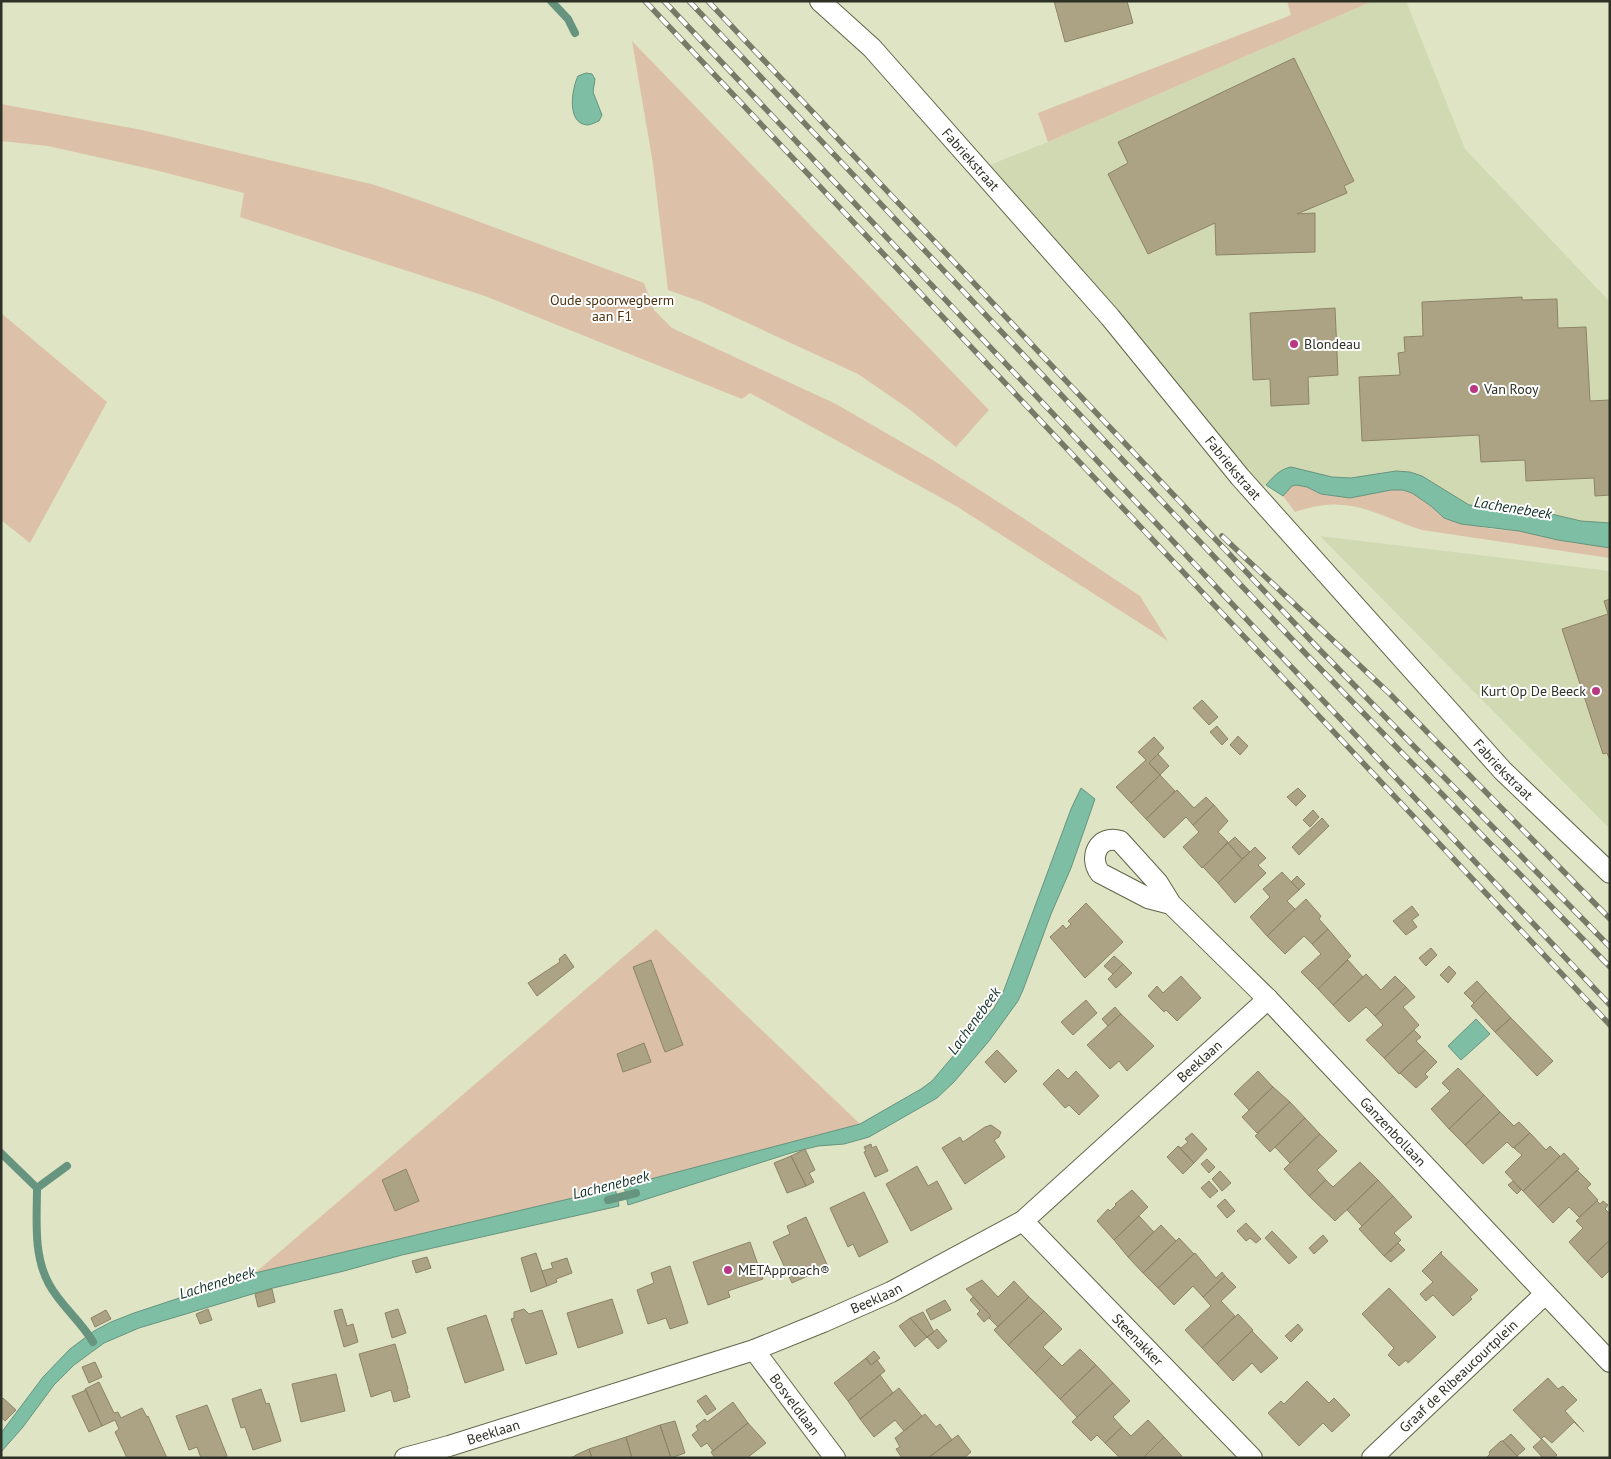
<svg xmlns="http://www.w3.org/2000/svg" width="1611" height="1459" font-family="'PT Sans',sans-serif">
	<rect width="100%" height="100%" fill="#dee4c4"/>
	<!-- built -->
	<path fill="#d1d9b2" d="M1373 1H1406L1465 149 1610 302V523L1581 521 1534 510 1469 505 1422 476 1395 471 1352 478 1332 477 1291 467 1286 468 1274 476 1256 493 987 166 1048 142Z
		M1320 536 1610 571V829Z"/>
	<!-- green -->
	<path fill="#dcc1a8" d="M1287 1H1373L1048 142 1038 113 1291 15Z
		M632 41 989 410 956 447 909 409 858 374 702 302 668 290 653 164Z
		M1 104 142 130 375 185 453 212 644 283 654 310 672 328 836 404 931 459 1020 516 1140 596 1168 641 956 506 750 393 742 399 485 296 240 217 244 193 155 170 48 146 1 141Z
		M1 313 107 402 30 543 1 520Z
		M1296 485 1307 487 1321 494 1350 498 1391 490H1403L1412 493 1431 506 1444 518 1491 529 1519 531 1558 540 1610 548V558L1422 530C1372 514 1351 493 1295 512L1283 496 1292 486Z
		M656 929 860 1124 624 1186 255 1273Z"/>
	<!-- water -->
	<path fill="#7ebea4" stroke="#66947e" d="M586 73 592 74 595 79 593 92 602 115 599 121C596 122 591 125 587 125 566 123 572 88 578 76Z
		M1291 467 1332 477 1351 478 1396 471 1410 472 1422 476 1469 505 1534 510 1581 521 1610 523V548L1558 540 1519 531 1461 524 1444 518 1431 506 1412 493 1403 490H1391L1350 498 1321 494 1307 487 1296 485 1292 486 1283 496 1266 485C1273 477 1280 469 1291 467Z
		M1081 788 1095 799 1071 868 1051 914 1023 990 1018 1001 989 1041 954 1082 937 1098 869 1137 844 1144 818 1146 794 1152 628 1205 624 1186 860 1124 921 1089 932 1081 994 1008 1004 990 1071 809Z
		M1476 1019 1490 1034 1461 1060 1448 1046Z
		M615 1188 619 1206 402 1255 344 1271 269 1289 139 1328 104 1343 74 1365 54 1385 23 1427 1 1452V1433L43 1377 70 1349 94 1331 111 1322 134 1313 255 1273Z"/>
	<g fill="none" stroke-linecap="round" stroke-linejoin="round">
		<!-- stream -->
		<path stroke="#66947e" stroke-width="8" d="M551 1 568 19 575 33
			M1 1153 37 1188C37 1219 33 1255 49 1284 60 1305 81 1321 93 1342
			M37 1188 67 1166
			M608 1200 636 1193"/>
	</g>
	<!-- building -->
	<path fill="#aca284" stroke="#8d8366" d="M1054 1H1127L1133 23 1065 42Z
		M1294 58 1354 181 1344 186 1347 193 1297 214 1315 213V252L1216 255 1215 223 1148 254 1108 174 1128 163 1118 142Z
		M1522 297V300L1557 299 1558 328 1586 327 1590 401 1610 400V495L1595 496 1594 478 1526 481 1525 460 1481 462 1479 435 1362 441 1359 377 1400 375 1398 353 1405 352 1404 337 1423 336 1422 302Z
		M1335 308 1338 375 1308 377 1309 404 1271 406 1270 379 1253 380 1250 313Z
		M1610 599V760L1607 753 1603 754 1562 629 1608 614 1604 601Z
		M1202 700 1218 717 1209 725 1193 708Z
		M1217 726 1228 739 1222 745 1210 732Z
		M1238 736 1248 746 1240 755 1230 745Z
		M1154 737 1164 748 1149 763 1160 775 1131 803 1116 787 1146 760 1138 752Z
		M1158 754 1169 766 1160 775 1149 763Z
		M1160 775 1175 791 1146 819 1131 803Z
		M1298 788 1306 796 1296 806 1287 797Z
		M1177 790 1194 808 1206 797 1214 805 1193 825 1186 817 1164 838 1146 819Z
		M1214 805 1228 821 1218 832 1228 842 1202 868 1183 847 1199 832 1193 825Z
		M1313 810 1319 817 1310 827 1303 820Z
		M1322 818 1329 826 1299 855 1292 847Z
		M1235 837 1250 852 1242 859 1228 843Z
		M1228 843 1242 859 1218 883 1203 867Z
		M1255 847 1266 858 1258 865 1266 873 1235 903 1218 883Z
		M1282 872 1299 890 1287 901 1295 909 1267 936 1250 917 1270 897 1263 889Z
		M1297 876 1305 884 1299 890 1291 882Z
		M1306 899 1321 916 1319 919 1328 929 1312 944 1304 936 1285 954 1267 936Z
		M1086 903 1123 942 1085 978 1050 937 1063 925 1066 929 1071 924 1068 921Z
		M1412 906 1419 915 1412 920 1417 927 1406 935 1393 921Z
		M1328 929 1351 956 1318 989 1301 972 1321 954 1312 944Z
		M1431 948 1437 955 1426 966 1419 958Z
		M565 954 574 967 537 996 528 983 560 962 559 959Z
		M1114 956 1123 964 1113 974 1104 966Z
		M651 960 683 1045 665 1052 633 967Z
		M1348 960 1363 977 1333 1005 1318 989Z
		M1123 964 1132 973 1116 988 1108 979Z
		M1449 966 1456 973 1448 983 1440 975Z
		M1366 974 1381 990 1395 976 1406 987 1375 1016 1366 1007 1349 1022 1333 1005Z
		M1181 976 1201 998 1177 1021 1166 1010 1164 1012 1148 996 1157 986 1163 993Z
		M1477 981 1486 991 1474 1003 1464 993Z
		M1406 987 1415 997 1403 1007 1419 1025 1384 1058 1366 1040 1383 1025 1375 1016Z
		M1486 991 1511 1018 1495 1032 1471 1006Z
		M1086 1000 1097 1013 1073 1035 1061 1022Z
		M1115 1007 1121 1014 1108 1026 1102 1019Z
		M1121 1014 1154 1046 1127 1071 1119 1061 1110 1069 1087 1045Z
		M1511 1018 1553 1061 1537 1076 1495 1032Z
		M1414 1030 1421 1037 1416 1041 1425 1050 1399 1074 1384 1058Z
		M644 1043 651 1062 623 1072 617 1054Z
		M997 1050 1017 1071 1005 1083 985 1062Z
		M1425 1050 1437 1062 1425 1074 1428 1077 1416 1088 1400 1073Z
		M1458 1068 1484 1095 1449 1129 1431 1109 1450 1091 1442 1083Z
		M1058 1069 1068 1079 1076 1071 1099 1096 1079 1115 1069 1105 1065 1108 1043 1084Z
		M1258 1071 1273 1087 1249 1110 1234 1094Z
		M1273 1087 1290 1102 1257 1133 1242 1117Z
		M1484 1095 1500 1112 1465 1145 1449 1129Z
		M1290 1102 1305 1118 1270 1152 1255 1136Z
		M1500 1112 1514 1126 1519 1122 1530 1133 1513 1148 1507 1142 1483 1164 1465 1145Z
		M1305 1118 1320 1134 1290 1163 1275 1147Z
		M991 1125 1001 1132 999 1137 994 1140 1005 1157 965 1184 942 1148 960 1137 963 1142 985 1127Z
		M1192 1133 1207 1149 1194 1163 1178 1146 1181 1148 1188 1142 1185 1139Z
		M1530 1133 1546 1150 1550 1146 1560 1156 1523 1191 1505 1172 1522 1155 1514 1148Z
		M1320 1134 1337 1151 1317 1170 1326 1180 1309 1196 1284 1169Z
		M871 1144 872 1148 876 1146 888 1171 875 1177 864 1152 866 1151 864 1147Z
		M1178 1146 1194 1163 1183 1174 1167 1157Z
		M805 1149 815 1170 809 1173 814 1182 806 1186 791 1156Z
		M1564 1153 1579 1169 1538 1207 1523 1191Z
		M791 1156 806 1186 787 1193 774 1163Z
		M1207 1159 1215 1167 1209 1173 1201 1164Z
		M1360 1162 1378 1180 1335 1221 1309 1196 1326 1180 1333 1187Z
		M917 1166 928 1186 937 1181 952 1209 911 1231 886 1184Z
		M406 1169 419 1201 395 1211 382 1180Z
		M1577 1170 1591 1184 1587 1188 1598 1200 1579 1217 1569 1207 1553 1223 1538 1207Z
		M1220 1171 1231 1183 1222 1191 1212 1179Z
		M1378 1180 1393 1196 1362 1226 1347 1210Z
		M1209 1181 1218 1191 1210 1198 1201 1188Z
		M1513 1181 1521 1190 1517 1194 1508 1185Z
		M1132 1190 1148 1207 1114 1240 1097 1221 1108 1209 1110 1211 1116 1205 1115 1204Z
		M864 1192 888 1242 859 1257 853 1244 848 1247 830 1208Z
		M1393 1196 1412 1217 1394 1233 1401 1240 1384 1256 1359 1229Z
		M1225 1199 1235 1211 1227 1218 1217 1206Z
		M1597 1201 1600 1204 1603 1201 1608 1205 1605 1209 1610 1214V1240L1587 1262 1569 1242 1583 1228 1576 1221Z
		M1139 1216 1154 1232 1128 1257 1114 1240Z
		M806 1217 828 1267 792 1283 773 1242 790 1234 787 1226Z
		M1246 1223 1261 1239 1256 1243 1250 1238 1246 1241 1237 1231Z
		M1161 1225 1176 1241 1143 1273 1128 1257Z
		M1272 1231 1297 1257 1289 1264 1265 1238Z
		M1323 1235 1328 1241 1314 1254 1309 1248Z
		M1179 1238 1194 1254 1158 1288 1143 1273Z
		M1610 1240V1270L1602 1278 1587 1262Z
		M750 1242 763 1279 728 1291 730 1297 708 1305 693 1262Z
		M1398 1243 1405 1250 1391 1262 1384 1256Z
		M1442 1251 1441 1254 1478 1290 1470 1297 1472 1299 1453 1316 1433 1295 1426 1301 1420 1294 1433 1282 1422 1271Z
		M536 1253 547 1286 531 1292 521 1258Z
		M1195 1253 1216 1278 1222 1272 1225 1276 1203 1297 1193 1286 1174 1305 1158 1288Z
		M427 1257 431 1268 416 1273 412 1261Z
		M567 1258 572 1273 556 1279 557 1282 547 1286 542 1271 553 1268 551 1263Z
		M670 1266 688 1323 670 1329 666 1318 648 1324 637 1290 654 1283 651 1273Z
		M1225 1276 1236 1287 1221 1301 1235 1316 1202 1348 1185 1330 1211 1306 1203 1297Z
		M982 1280 998 1297 1014 1281 1029 1297 998 1327 989 1318 991 1316 966 1289Z
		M1389 1288 1436 1337 1408 1363 1406 1360 1399 1366 1388 1355 1394 1348 1362 1314Z
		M272 1289 275 1302 258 1307 255 1294Z
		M973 1297 991 1316 984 1322 977 1314 980 1311 970 1300Z
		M1029 1297 1044 1311 1008 1345 994 1330Z
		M612 1299 623 1333 578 1348 567 1313Z
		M945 1300 951 1310 931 1320 926 1310Z
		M208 1309 212 1320 200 1324 196 1314Z
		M342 1309 347 1326 353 1324 358 1342 344 1347 334 1311Z
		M398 1309 406 1333 392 1338 385 1313Z
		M524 1309 529 1314 542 1310 557 1354 526 1364 511 1319 514 1318V1312Z
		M106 1310 111 1319 95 1327 91 1318Z
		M1044 1311 1062 1329 1043 1347 1052 1356 1035 1373 1008 1345Z
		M923 1312 934 1332 927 1337 910 1318Z
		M1238 1314 1253 1330 1217 1364 1202 1348Z
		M486 1315 504 1370 465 1383 447 1328Z
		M910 1318 927 1337 915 1347 899 1326Z
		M1298 1324 1303 1330 1291 1342 1285 1336Z
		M937 1329 947 1341 938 1349 927 1337Z
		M1252 1331 1278 1358 1261 1373 1252 1363 1233 1381 1217 1364Z
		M395 1344 408 1389H407L410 1397 394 1402 391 1390 371 1397 359 1354Z
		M1080 1349 1096 1365 1060 1399 1035 1373 1052 1356 1062 1366Z
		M874 1351 880 1358 871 1365 866 1358Z
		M866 1358 871 1365 877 1360 885 1371 848 1401 834 1383Z
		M95 1362 102 1377 89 1383 82 1367Z
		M1096 1365 1113 1383 1077 1417 1060 1399Z
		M336 1374 345 1411 301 1422 292 1384Z
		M880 1375 893 1393 860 1419 848 1401Z
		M1548 1378 1558 1389 1563 1386 1577 1400 1565 1411 1584 1432 1574 1422 1552 1443 1544 1436 1541 1439 1513 1410Z
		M1307 1381 1329 1403 1334 1398 1350 1415 1332 1432 1323 1423 1299 1446 1268 1413 1281 1401 1284 1404Z
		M99 1382 114 1413 118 1412 121 1418 142 1408 147 1417 148 1416 167 1458H127L115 1432 119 1429 115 1420 102 1426 85 1389Z
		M1113 1383 1130 1401 1113 1417 1122 1427 1105 1443 1097 1435 1091 1441 1072 1422Z
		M899 1388 922 1416 904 1431 895 1420 874 1437 860 1419Z
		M261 1389 266 1404 269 1403 281 1441 253 1450 245 1427 241 1428 232 1399Z
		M86 1390 102 1426 89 1432 72 1396Z
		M706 1395 716 1409 707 1415 697 1401Z
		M3 1398 16 1410 5 1421 1 1417V1400Z
		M733 1402 748 1423 713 1451 707 1443 701 1447 692 1435 698 1430 696 1426 705 1419 707 1422Z
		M207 1405 227 1456 223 1458H201L197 1447 189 1450 176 1416Z
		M925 1414 936 1427 940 1424 952 1440 928 1458H902L896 1449 900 1447 895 1438Z
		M1148 1420 1164 1437 1143 1458H1120L1105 1443 1122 1427 1131 1436Z
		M675 1421 685 1453 671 1458 660 1425Z
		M748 1423 766 1443 747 1458H715L711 1452Z
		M660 1425 671 1458H632L626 1437Z
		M1511 1434 1525 1449 1517 1456 1503 1441Z
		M958 1435 971 1452 964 1458H928Z
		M626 1437 632 1458H592L589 1449Z
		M1164 1437 1182 1456 1180 1458H1143Z
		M1542 1439 1557 1455 1554 1458H1543L1533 1447Z
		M1501 1441H1503L1519 1458H1486L1490 1454 1489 1452Z
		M589 1449 592 1458H571L578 1454Z"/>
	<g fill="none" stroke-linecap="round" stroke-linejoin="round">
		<!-- street casing -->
		<g stroke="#606649" stroke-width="22">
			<g id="street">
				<path id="s1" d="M820 1 872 48 1110 317 1240 477 1503 771 1610 873"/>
				<path id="s2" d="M1171 904 1148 898 1100 873C1088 857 1099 834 1120 841L1158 883 1171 904 1268 999 1610 1362"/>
				<path id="s3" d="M1023 1221 1252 1458"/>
				<path id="s4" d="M754 1350 835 1458"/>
				<path id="s5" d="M405 1458 449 1446 754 1350 823 1322 891 1292 1023 1221 1268 999"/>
				<path id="s6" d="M1372 1458 1545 1294"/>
			</g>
		</g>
		<!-- street -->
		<use href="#street" stroke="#fff" stroke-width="20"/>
		<!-- rail casing -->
		<g stroke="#767a66" stroke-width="5.5">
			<path id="rail" d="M645 1 1610 1025
				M664 1 1610 1005
				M689 1 1306 654 1610 967
				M708 1 1316 646 1610 947
				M1222 536 1390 694 1610 919"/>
		</g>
		<!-- rail -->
		<use href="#rail" stroke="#fff" stroke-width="4" stroke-dasharray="11" stroke-linecap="butt"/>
	</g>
	<!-- markers -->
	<g fill="#ba3881" stroke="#fff" stroke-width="2">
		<circle cx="1294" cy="344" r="5"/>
		<circle cx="1474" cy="389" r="5"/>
		<circle cx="1596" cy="691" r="5"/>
		<circle cx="728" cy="1270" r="5"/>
	</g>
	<g text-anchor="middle" stroke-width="4" stroke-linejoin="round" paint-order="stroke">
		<!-- street labels -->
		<g font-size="14" fill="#2e3125" stroke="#fff">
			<text dy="5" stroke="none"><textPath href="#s1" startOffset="219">Fabriekstraat</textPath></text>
			<text dy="5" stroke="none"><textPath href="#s1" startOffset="624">Fabriekstraat</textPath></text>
			<text dy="5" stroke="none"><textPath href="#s1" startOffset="1029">Fabriekstraat</textPath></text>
			<text dy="5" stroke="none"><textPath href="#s5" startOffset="902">Beeklaan</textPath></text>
			<text dy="5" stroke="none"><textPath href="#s2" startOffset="529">Ganzenbollaan</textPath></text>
			<text dy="5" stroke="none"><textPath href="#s5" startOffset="498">Beeklaan</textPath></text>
			<text dy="5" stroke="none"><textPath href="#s3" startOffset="165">Steenakker</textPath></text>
			<text dy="5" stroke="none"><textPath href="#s6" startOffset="119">Graaf de Ribeaucourtplein</textPath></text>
			<text dy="5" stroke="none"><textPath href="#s4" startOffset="68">Bosveldlaan</textPath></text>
			<text dy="5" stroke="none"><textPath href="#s5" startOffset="92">Beeklaan</textPath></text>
		</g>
		<!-- park labels -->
		<g font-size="14" fill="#4e310f" stroke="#fff">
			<text x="612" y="305">Oude spoorwegberm<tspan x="612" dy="16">aan F1</tspan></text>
		</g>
		<!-- poi labels -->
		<g font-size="14" fill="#2e3125" stroke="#fff" text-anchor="start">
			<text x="1304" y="349">Blondeau</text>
			<text x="1484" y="394">Van Rooy</text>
			<text x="1586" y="696" text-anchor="end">Kurt Op De Beeck</text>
			<text x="738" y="1275">METApproach®</text>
		</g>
		<!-- water labels -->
		<g font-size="15" font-style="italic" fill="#143227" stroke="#fff">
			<text transform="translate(1513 508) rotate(9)" y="5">Lachenebeek</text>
			<text transform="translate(974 1021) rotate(-54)" y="5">Lachenebeek</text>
			<text transform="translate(611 1185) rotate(-14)" y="5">Lachenebeek</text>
			<text transform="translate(217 1283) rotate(-17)" y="5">Lachenebeek</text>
		</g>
	</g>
	<!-- border -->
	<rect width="1611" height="1459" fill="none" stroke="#2e3125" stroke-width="5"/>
</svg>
